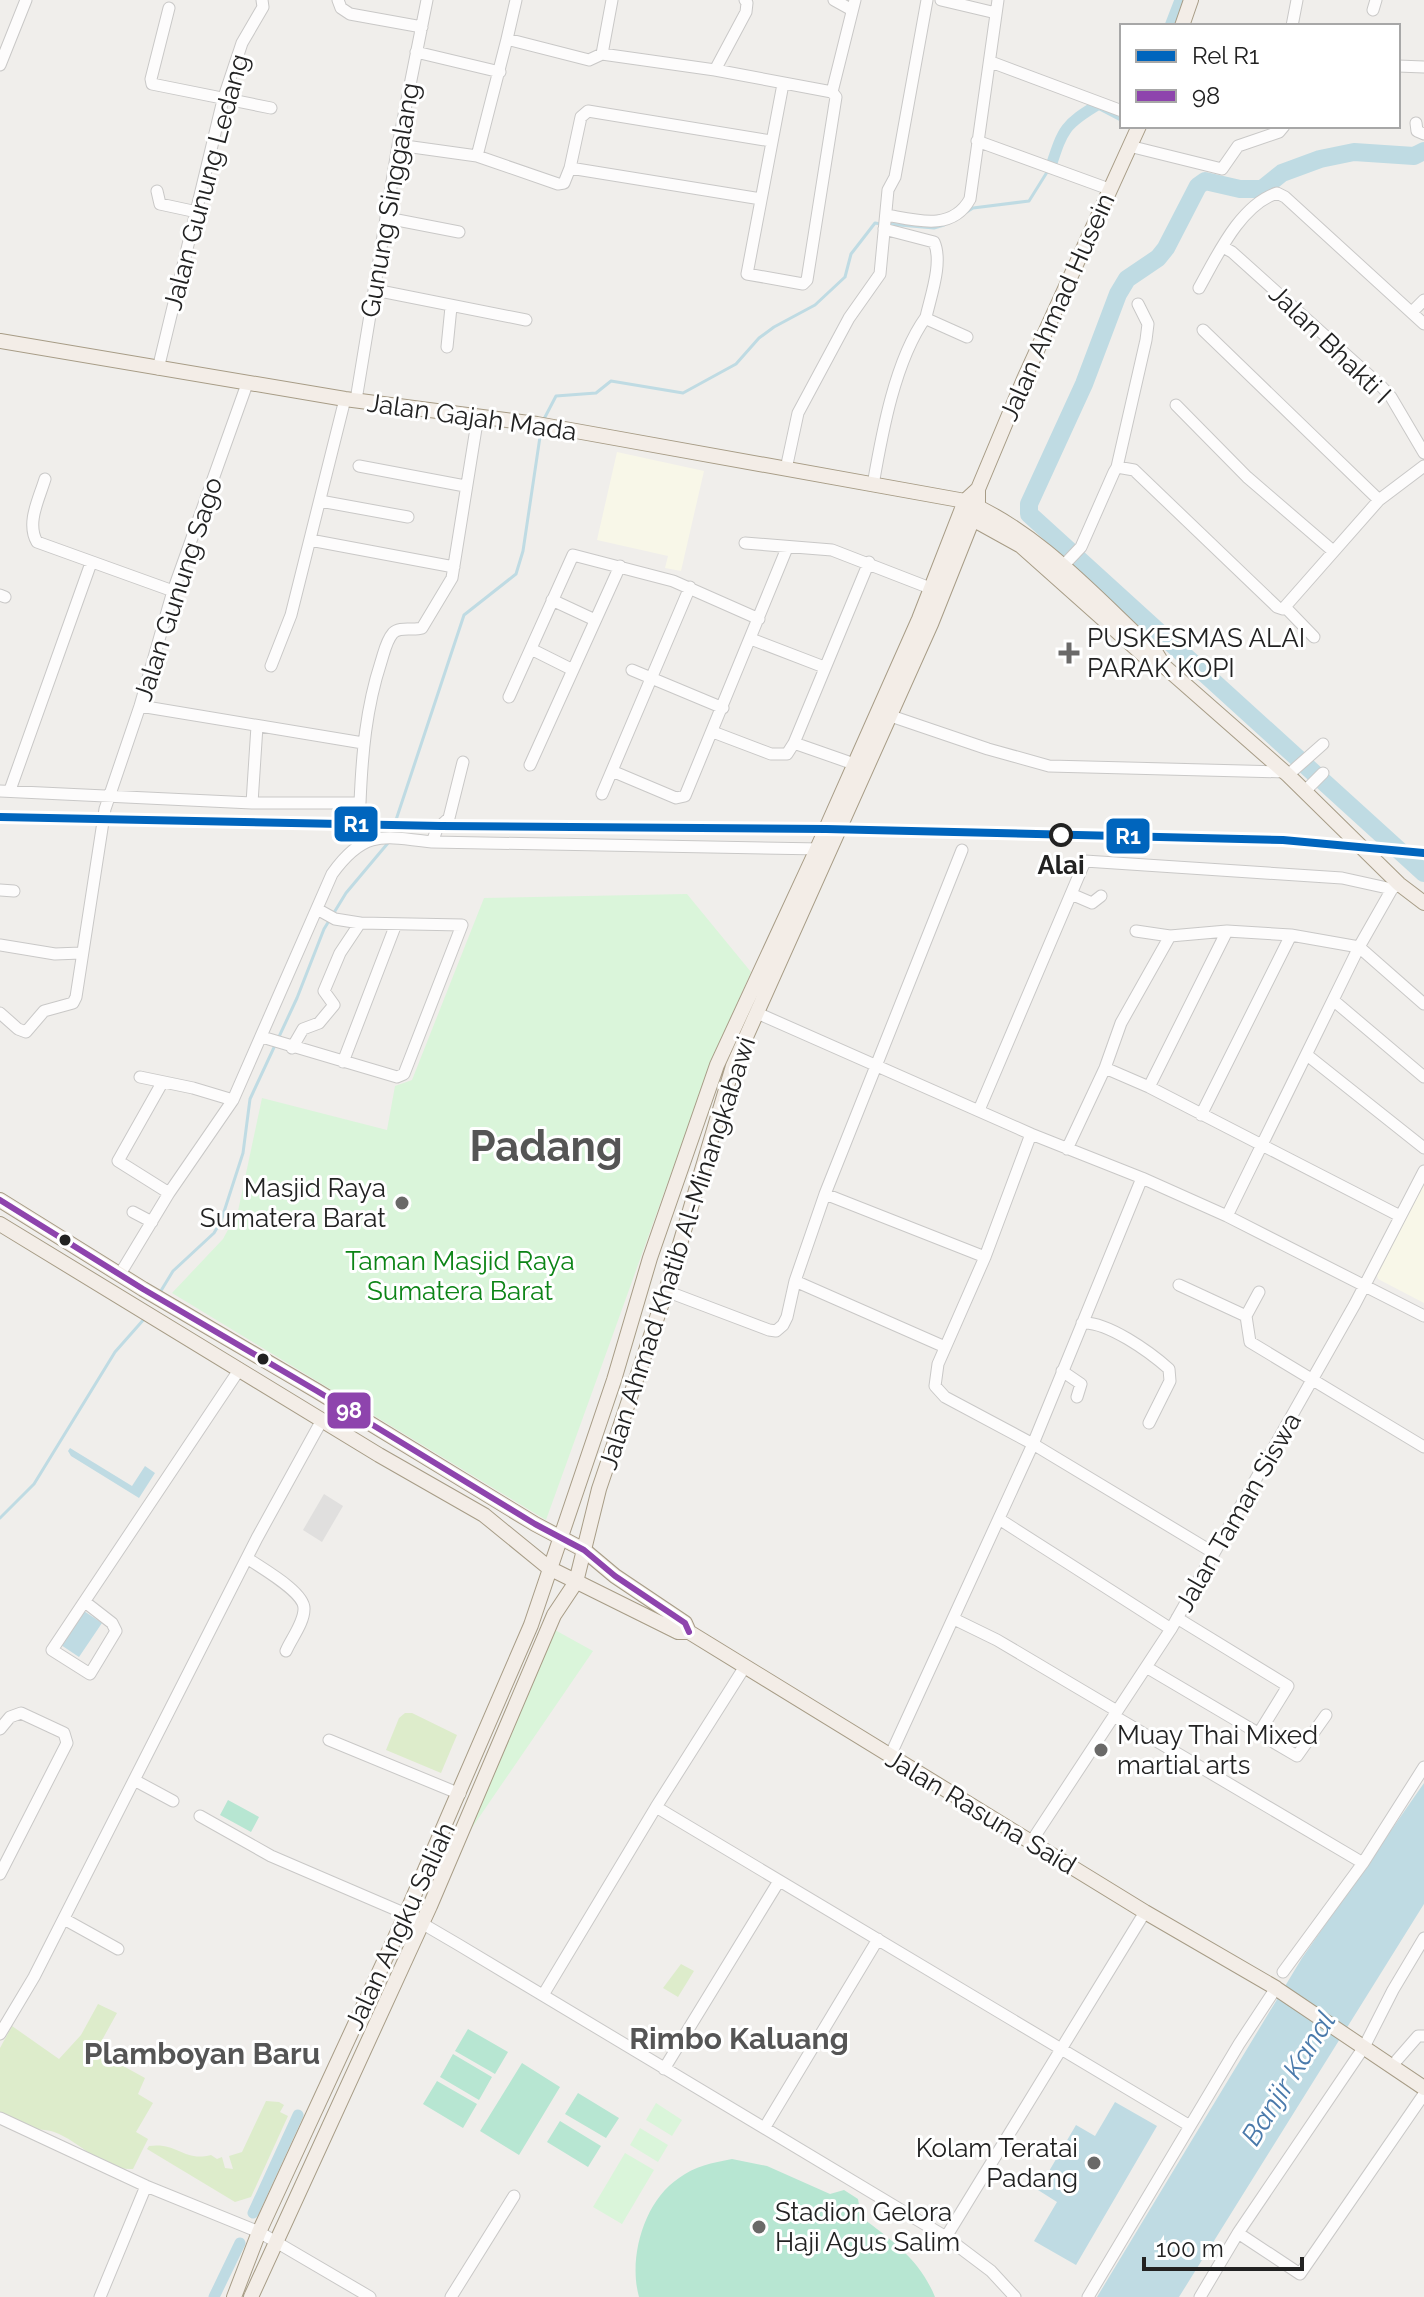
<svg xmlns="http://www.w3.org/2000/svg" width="1424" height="2297" font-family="Raleway,sans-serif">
	<rect width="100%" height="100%" fill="#f0eeeb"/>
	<!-- education -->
	<path fill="#f8f7e8" d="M617 452 704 471 681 571 665 568 668 556 597 540Z
		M1424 1183V1303L1378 1279 1376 1272Z"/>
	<!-- grass -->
	<path fill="#ddeccb" d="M405 1713H412L457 1735 441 1773 386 1750 399 1718Z
		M681 1964 694 1971 678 1997 663 1988Z
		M98 2004 117 2013 96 2051 145 2078 138 2094 153 2103 136 2132 148 2139 133 2169C100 2170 82 2142 54 2132 46 2129 38 2130 29 2128 19 2126 9 2120 0 2116V2048L12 2026 59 2059 81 2035Z
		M266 2101 279 2102 284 2105 280 2112 288 2116 251 2197 235 2202 147 2149 149 2146C178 2142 183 2162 211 2155L217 2159 222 2157 225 2168 233 2169 229 2156 242 2152Z"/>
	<!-- park -->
	<path fill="#daf5da" d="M687 894 751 972 713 1057 546 1520 172 1293 223 1239 238 1211 262 1098 387 1130 395 1086 412 1080 484 898Z
		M555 1630 593 1651 467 1835Z
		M656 2103 682 2120 672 2136 646 2120Z
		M640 2128 668 2145 658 2162 630 2145Z
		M625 2153 654 2170 622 2224 593 2207Z"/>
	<!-- pitch -->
	<path fill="#b7e6d2" d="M228 1800 259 1817 251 1832 220 1815Z
		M468 2029 508 2052 495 2074 455 2051Z
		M453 2054 492 2077 479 2100 440 2077Z
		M522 2063 560 2087 519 2155 480 2131Z
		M437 2081 477 2104 463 2128 423 2104Z
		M578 2093 619 2118 606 2138 565 2114Z
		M560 2121 601 2146 588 2167 547 2142Z
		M732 2159 767 2166 830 2194 844 2190 858 2199 861 2217C892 2240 920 2260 935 2297H639C628 2258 644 2201 679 2178 695 2166 712 2163 732 2159Z"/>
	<!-- parking -->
	<path fill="#e0dfde" d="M324 1494 343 1506 322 1542 303 1530Z"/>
	<!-- water -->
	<path fill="#bfdbe3" d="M70 1448 132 1486 145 1466 155 1473 139 1498 71 1456 68 1451Z
		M81 1609 102 1623 79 1657 58 1643Z
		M1424 1783V1904L1179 2297H1097L1302 1958Z
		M1115 2102 1157 2126 1076 2265 1034 2241 1057 2202 1038 2190 1076 2125 1095 2136Z"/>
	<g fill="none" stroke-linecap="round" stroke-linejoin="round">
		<!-- stream -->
		<path stroke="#bfdbe3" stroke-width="3" d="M965 213 973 208 1029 201 1049 169
			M888 224 934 228 944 225
			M544 419 556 396 596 393 611 381 683 393 736 364 759 338 774 327 815 305 845 277 851 254 875 223 881 224
			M391 835 464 615 516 574 523 551 541 430
			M159 1294 173 1271 214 1233 221 1221 243 1153 250 1099 297 998 324 929 346 893 388 843
			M0 1518 34 1484 115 1352 145 1318"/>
		<!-- canal -->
		<path stroke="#bfdbe3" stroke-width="11" d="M1170 26 1180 0
			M1051 166C1063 129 1065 124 1099 104L1122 116
			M253 2213 298 2115
			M214 2297 240 2243"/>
		<!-- river -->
		<path stroke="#bfdbe3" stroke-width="18" d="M1424 151 1414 156 1354 152 1320 159 1282 173 1262 189H1240L1205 181 1198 186 1166 248 1158 258 1127 279 1118 294 1084 384 1029 504V514L1424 873"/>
		<!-- minor casing -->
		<g stroke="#c9c8c7" stroke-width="13">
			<path id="minor" d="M338 0 341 8 350 14 422 27
				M612 0 602 54 715 70 832 92
				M834 0 852 10
				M941 0 996 13
				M169 8 151 79 152 84 271 108
				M1373 10 1376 0
				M1292 26 1297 0
				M507 39 516 0
				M416 52 500 72
				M991 62 1122 111
				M0 65 26 0
				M1398 66 1424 67
				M715 70 746 12 747 3 745 0
				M783 84 747 274 803 284 807 280 836 97 832 92 855 0
				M1416 123 1417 131 1424 134
				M977 141 1109 189
				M398 145 477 156 558 184 564 183 570 168 761 199
				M1129 146 1222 169 1238 146 1279 132 1284 126
				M477 156 507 39 589 60 602 54
				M570 168 581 117 588 111 771 141
				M157 191 160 204 197 212
				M886 215C915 220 952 232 970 199L998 0
				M387 218 459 232
				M884 229 934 242C943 262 931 295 926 317L929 320 967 337
				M1223 247 1232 252 1381 386 1391 397 1424 453
				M1199 288C1217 256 1240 205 1277 193L1285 197 1424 324
				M375 290 526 320
				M1412 312 1424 300
				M1203 330 1379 500
				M447 347 451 307
				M158 369 223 100 242 43 263 7 262 0
				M356 400 398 145 427 0
				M1176 405 1247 477 1333 551
				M359 466 465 486
				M1117 467 1146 340 1148 324 1138 304
				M786 469 798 413 849 318 880 274 888 190 895 177 927 0
				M45 479C39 499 26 523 37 542L173 591
				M873 485C882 433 895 360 926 317
				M320 501 408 517
				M310 540 454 567
				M745 543 832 550 930 588
				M1062 567 1081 547 1114 472 1117 467 1134 470 1277 607 1283 609 1379 500 1424 466
				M0 595 5 597
				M552 600 595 620
				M1285 607 1314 637
				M751 639 824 667
				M531 649 573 670
				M271 666 291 615 345 399
				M632 670 723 708
				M509 697 573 555 673 581 759 619
				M140 706 363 743
				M885 714 988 749 1049 766 1285 772
				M713 732 771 754H787L794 743 854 764
				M794 743 869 562
				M530 765 620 566
				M612 771 676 798 685 796 787 548
				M1288 775 1323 744
				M10 790 91 563
				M0 791 252 803H360C362 754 366 708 381 662 384 653 386 641 393 633 400 626 413 631 422 628L452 578 478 416
				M1305 791 1323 773
				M602 794 690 587
				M252 803 257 726
				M432 842 437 829 449 818 463 762
				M0 890 14 891
				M1071 894 1092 903 1101 896
				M1136 931 1170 936
				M0 945 55 954 81 953
				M1333 1000 1424 1077
				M0 1013 18 1029 26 1032 44 1011 73 1003 76 997 105 809 140 706 173 591 247 384
				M757 1013 1031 1134 985 1257 938 1364 935 1386 945 1397 1033 1444 1214 1553
				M262 1037 397 1077 404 1074 462 925 360 923
				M292 1048 303 1029 319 1023 334 1005 324 991 340 953 360 923 335 919 317 909
				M1307 1055 1424 1148
				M343 1062 396 924
				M1105 1068 1149 1087 1400 1216
				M140 1077 193 1088 233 1100
				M162 1083 118 1161 169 1193
				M1149 1087 1227 931
				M979 1110 1085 861 1342 878 1392 889
				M1201 1115 1291 935
				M1031 1134 1142 1178 1227 1216 1424 1316
				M1067 1149 1105 1068 1121 1023 1170 936 1227 931 1291 935 1359 947 1424 1004
				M825 1194 985 1257
				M133 1212 152 1222
				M1227 1216 1359 947 1392 889 1396 886
				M120 1274 169 1193 233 1100 332 874C364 830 382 836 432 842L822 849
				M795 1281 945 1347
				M1179 1285 1246 1316
				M666 1291 769 1330 776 1331 783 1325 787 1317 795 1281 825 1194 962 850
				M1259 1292 1246 1316 1250 1342 1424 1447
				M1082 1323C1107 1321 1150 1352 1169 1369L1170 1381 1149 1423
				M1062 1371 1081 1384 1077 1397
				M999 1519 1171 1629
				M247 1558C261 1568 305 1592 304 1609 304 1623 291 1639 286 1651
				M85 1602 112 1623 116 1631 90 1674 52 1650 239 1370
				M1177 1618 1288 1686 1259 1733
				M954 1619 997 1640 1117 1711
				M1146 1667 1297 1756 1326 1715
				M1114 1716 1363 1863
				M0 1729 10 1717 21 1713 64 1733 67 1743 0 1874
				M329 1740 460 1794
				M890 1756 1033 1444 1142 1178
				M134 1780 173 1801
				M656 1807 1190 2126
				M200 1816 271 1856 406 1914 459 1945 946 2237 991 2271 1015 2297
				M1031 1842 1171 1629 1355 1304 1424 1171
				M64 1919 118 1949
				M1283 1972 1363 1863 1424 1767
				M543 1995 656 1807 744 1668
				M0 2034 34 1977 257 1538 322 1420
				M1397 2060 1418 2036H1424
				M664 2069 779 1881
				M0 2118 146 2186 259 2232 370 2297
				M765 2127 878 1939
				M1238 2233 1300 2274 1424 2094
				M946 2237 1145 1912
				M100 2297 146 2186
				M451 2297 514 2196
				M1088 2297 1239 2044 1276 1988
				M1200 2297 1238 2233 1364 2047 1393 1990 1424 1938"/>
		</g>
		<!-- major casing -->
		<g stroke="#a79c86" stroke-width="16">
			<path id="major" d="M1182 26 1191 0
				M0 341 345 399 537 424 965 501C1040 533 1096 598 1156 653L1164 666
				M965 515 1021 546 1149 660 1164 666 1288 775 1399 884 1424 903
				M0 1200 143 1289 317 1391 535 1524 584 1550 615 1576 685 1623 689 1632
				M0 1224 379 1455 484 1515 549 1568 678 1632H689
				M689 1632 1145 1912 1276 1988
				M1274 1987 1424 2088
				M234 2297 259 2232 406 1914 531 1625 614 1380 650 1258 717 1065 817 849 919 619 965 501 978 489
				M251 2297 430 1906 554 1615 576 1582 599 1489 666 1291 733 1066 931 624 978 506V489L1024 379 1139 126"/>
		</g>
		<!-- minor -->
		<use href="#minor" stroke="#fdfcfc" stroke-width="11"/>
		<!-- major -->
		<use href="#major" stroke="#f3ede7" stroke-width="14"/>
		<!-- bus-1 casing -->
		<g stroke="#fff" stroke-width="12">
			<path id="bus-1" d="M0 1200 143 1289 317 1391 535 1524 584 1550 615 1576 685 1623 689 1632"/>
		</g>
		<!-- bus-1 -->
		<use href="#bus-1" stroke="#8e44ad" stroke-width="6"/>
		<!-- rail-1 casing -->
		<g stroke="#fff" stroke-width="14">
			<path id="rail-1" d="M0 817 441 826 826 829 1283 840 1424 853"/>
		</g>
		<!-- rail-1 -->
		<use href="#rail-1" stroke="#0065bd" stroke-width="8"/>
	</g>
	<!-- markers -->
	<g fill="#6a6968" stroke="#fff" stroke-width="3">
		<path d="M1065 641h8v8h8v8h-8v8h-8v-8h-8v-8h8z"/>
		<circle cx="402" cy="1203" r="8"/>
		<circle cx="1101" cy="1750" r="8"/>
		<circle cx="1094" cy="2163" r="8"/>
		<circle cx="759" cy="2227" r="8"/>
	</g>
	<circle fill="#fff" stroke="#222" stroke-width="4" cx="1061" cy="835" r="10"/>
	<g fill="#222" stroke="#fff" stroke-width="3">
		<circle cx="65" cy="1240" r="7"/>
		<circle cx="263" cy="1359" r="7"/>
	</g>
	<g text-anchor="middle" stroke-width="6" stroke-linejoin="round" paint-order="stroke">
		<!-- street labels -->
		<g font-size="26" fill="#222" stroke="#fff">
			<text transform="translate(206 182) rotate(-75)" y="9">Jalan Gunung Ledang</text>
			<text transform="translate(390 200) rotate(-80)" y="9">Gunung Singgalang</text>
			<text transform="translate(1057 307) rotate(-66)" y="9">Jalan Ahmad Husein</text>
			<text transform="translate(1330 344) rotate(44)" y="9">Jalan Bhakti I</text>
			<text transform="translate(472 417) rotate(8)" y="9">Jalan Gajah Mada</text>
			<text transform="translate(178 589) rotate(-72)" y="9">Jalan Gunung Sago</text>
			<text transform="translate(677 1253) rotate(-72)" y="9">Jalan Ahmad Khatib Al-Minangkabawi</text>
			<text transform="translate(1238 1512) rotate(-60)" y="9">Jalan Taman Siswa</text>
			<text transform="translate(981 1812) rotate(31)" y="9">Jalan Rasuna Said</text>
			<text transform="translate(400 1926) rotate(-65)" y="9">Jalan Angku Saliah</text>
		</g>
		<!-- poi labels -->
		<g font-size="26" fill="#222" stroke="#fff" text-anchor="start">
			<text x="1087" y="647">PUSKESMAS ALAI<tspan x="1087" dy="30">PARAK KOPI</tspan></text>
			<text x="386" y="1197" text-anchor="end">Masjid Raya<tspan x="386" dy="30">Sumatera Barat</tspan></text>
			<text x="1117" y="1744">Muay Thai Mixed<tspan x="1117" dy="30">martial arts</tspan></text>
			<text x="1078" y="2157" text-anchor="end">Kolam Teratai<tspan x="1078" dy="30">Padang</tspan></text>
			<text x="775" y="2221">Stadion Gelora<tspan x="775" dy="30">Haji Agus Salim</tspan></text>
		</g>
		<!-- stop labels -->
		<g font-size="26" font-weight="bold" fill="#222" stroke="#fff">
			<text x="1061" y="874">Alai</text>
		</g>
		<!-- park labels -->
		<g font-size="26" fill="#0c8416" stroke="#fff">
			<text x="460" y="1270">Taman Masjid Raya<tspan x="460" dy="30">Sumatera Barat</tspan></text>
		</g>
		<!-- water labels -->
		<g font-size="28" font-style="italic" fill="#4a7aab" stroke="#fff">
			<text transform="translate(1288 2078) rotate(-58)" y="10">Banjir Kanal</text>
		</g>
		<!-- quarter labels -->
		<g font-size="30" font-weight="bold" fill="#555" stroke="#fff">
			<text x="739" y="2049">Rimbo Kaluang</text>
			<text x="202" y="2064">Plamboyan Baru</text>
		</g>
		<!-- town labels -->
		<g font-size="42" font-weight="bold" fill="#555" stroke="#fff">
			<text x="546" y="1161">Padang</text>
		</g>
	</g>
	<g stroke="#fff" stroke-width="3">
		<rect x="333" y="805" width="46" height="38" rx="8" fill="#0065bd"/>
		<rect x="1105" y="817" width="46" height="38" rx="8" fill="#0065bd"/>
		<rect x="326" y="1391" width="46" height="39" rx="8" fill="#8e44ad"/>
	</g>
	<g font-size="22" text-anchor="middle" font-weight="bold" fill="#fff">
		<text x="356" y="832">R1</text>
		<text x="1128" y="844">R1</text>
		<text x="349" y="1418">98</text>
	</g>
	<!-- legend -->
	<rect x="1120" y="24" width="280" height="104" fill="#ffffff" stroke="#a7a7a7" stroke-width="2"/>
	<rect x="1136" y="50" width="40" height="12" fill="#0065bd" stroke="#a7a7a7" stroke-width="2"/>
	<text x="1192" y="64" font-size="24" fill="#222222">Rel R1</text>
	<rect x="1136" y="90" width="40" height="12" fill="#8e44ad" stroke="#a7a7a7" stroke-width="2"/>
	<text x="1192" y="104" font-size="24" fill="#222222">98</text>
	<!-- scale -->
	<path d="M1144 2257v12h158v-12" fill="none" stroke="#222222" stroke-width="4"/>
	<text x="1156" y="2257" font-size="24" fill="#222222" stroke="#ffffff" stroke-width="6" paint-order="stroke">100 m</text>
</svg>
